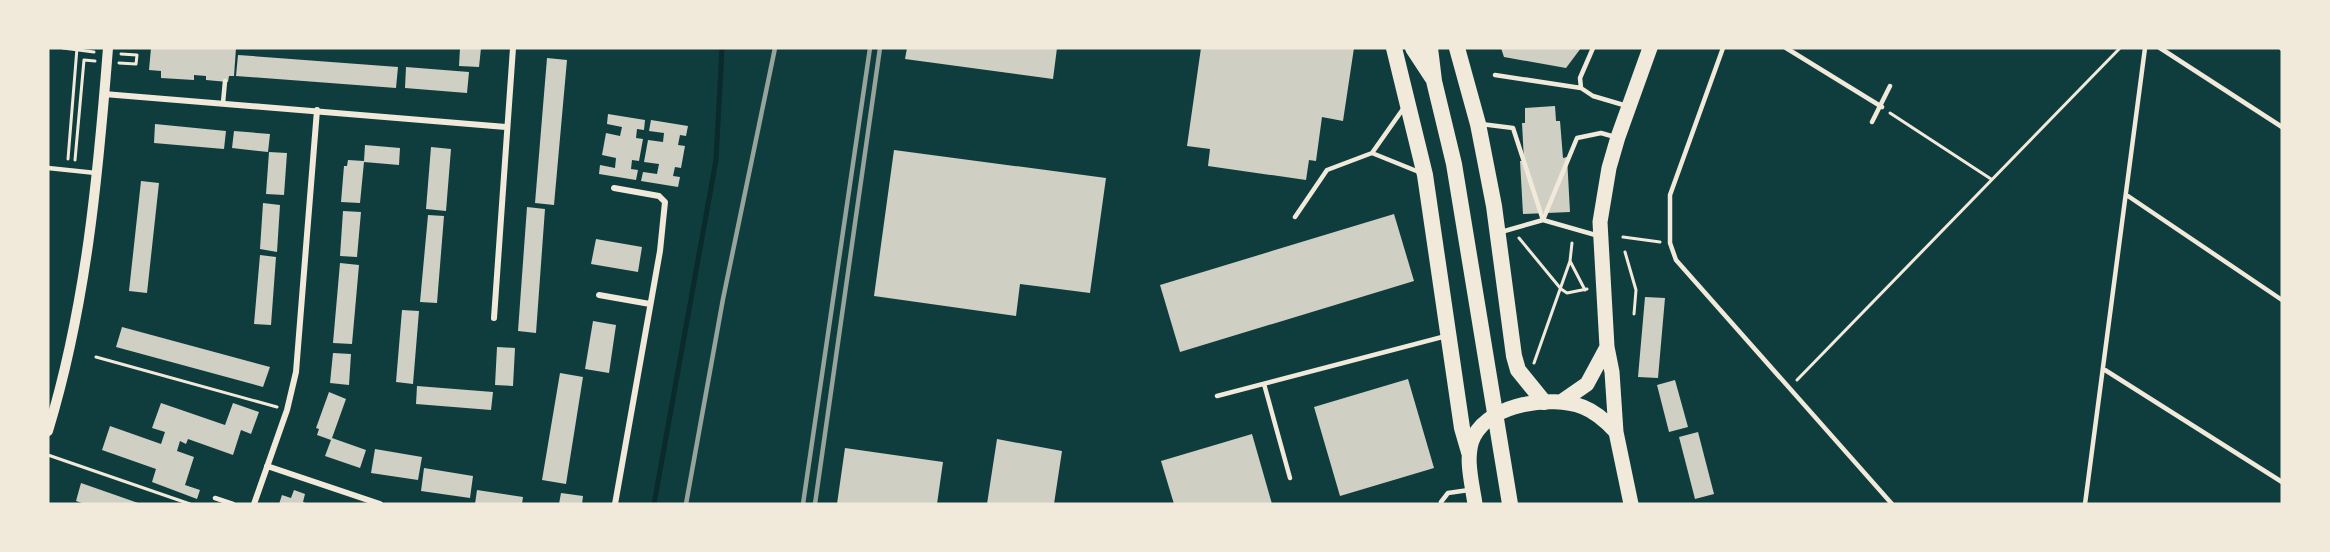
<svg xmlns="http://www.w3.org/2000/svg" width="2330" height="552" font-family="'Roboto Serif',serif">
	<rect width="100%" height="100%" fill="#0f3d3e"/>
	<g fill="none" stroke-linecap="round" stroke-linejoin="round">
		<!-- stream -->
		<path stroke="#0a2a2b" stroke-width="5" d="M654 504 716 160 722 48"/>
	</g>
	<!-- building -->
	<path fill="#cfcfc3" d="M151 48H236L234 76H229L228 82 206 80V76L194 75V80L161 78V71L149 70Z
		M460 48H481L479 67 459 66Z
		M907 48H1057L1053 79 905 59Z
		M1201 48H1354L1343 121 1322 117 1316 161 1309 160 1306 180 1208 166 1210 149 1187 146Z
		M1501 48H1581L1566 68 1504 57Z
		M238 55 398 67 396 88 236 76Z
		M547 58 567 60 554 205 535 203Z
		M406 67 469 72 467 93 405 88Z
		M1555 106 1556 121H1560L1563 158 1567 157 1570 212 1523 214 1520 161H1524L1522 123H1525V108Z
		M608 114 645 120 644 130 637 129 636 138 643 139 639 161 632 160 631 169 638 170 636 180 599 174 600 165 615 168 616 158 602 155 606 133 620 136 622 127 607 124Z
		M651 120 688 126 686 136 680 135 678 145 685 146 681 168 675 167 673 176 680 177 678 187 641 181 643 172 657 174 659 164 644 162 648 140 663 142 664 133 649 131Z
		M155 124 226 131 224 149 154 143Z
		M234 131 270 134 268 152 232 148Z
		M365 145 400 148 399 165 364 162 360 203 341 202 344 166H347L348 160 364 161Z
		M431 147 451 149 446 211 426 209Z
		M894 150 1106 178 1090 293 1020 284 1016 316 874 296Z
		M269 152 287 153 284 195 266 194Z
		M141 181 159 183 147 293 129 291Z
		M263 203 280 205 277 252 260 249Z
		M527 207 545 209 536 333 518 331Z
		M343 211 361 212 357 257 340 256Z
		M1394 214 1414 281 1180 352 1160 285Z
		M428 215 444 216 437 303 420 302Z
		M596 239 642 247 638 272 591 264Z
		M260 255 276 257 271 325 254 324Z
		M340 263 359 265 352 344 333 343Z
		M1645 297 1665 298 1658 378 1638 377Z
		M402 310 419 311 413 384 396 382Z
		M593 321 616 325 609 373 585 369Z
		M122 327 270 367 263 387 116 347Z
		M497 347 515 348 513 386 495 385Z
		M333 353 351 354 349 385 330 383Z
		M560 373 583 377 566 484 542 480Z
		M1408 379 1434 468 1340 496 1314 407Z
		M1675 380 1688 427 1669 432 1657 385Z
		M417 386 493 392 491 410 416 404Z
		M329 392 346 399 332 438 366 450 360 468 325 456 331 440 317 435 319 429 316 428Z
		M161 403 225 425 233 403 259 412 251 434 241 430 233 455 188 439 186 444 180 441 177 451 194 457 185 485 200 490 197 499 152 482 156 469 102 450 110 426 161 444 165 432 152 428Z
		M1698 432 1714 494 1695 499 1679 437Z
		M1252 434 1272 504H1174L1161 461Z
		M997 439 1062 451 1054 504H987Z
		M845 448 943 462 937 504H837Z
		M375 449 422 457 418 480 371 473Z
		M424 468 473 476 470 498 421 491Z
		M81 483 141 504H85L76 501Z
		M294 490 305 494 303 502 308 504H279L282 495 291 498Z
		M477 490 523 497 522 504H475Z
		M561 493 583 496 582 504H559Z"/>
	<g fill="none" stroke-linecap="round" stroke-linejoin="round">
		<!-- path -->
		<path stroke="#f1e9da" stroke-width="3" d="M63 48 94 52
			M119 63 136 64 137 55 121 54
			M1890 113 1991 179
			M68 159 77 48
			M75 160 84 60 95 61
			M1623 237 1660 242
			M1519 238 1561 289 1567 293 1587 289
			M1625 252 1636 290 1634 314
			M1570 261 1585 290
			M96 357 277 407
			M1534 363 1570 261 1572 243
			M1797 380 2120 48
			M48 455 190 504"/>
		<!-- service -->
		<path stroke="#f1e9da" stroke-width="4.5" d="M1593 48 1580 78 1581 88 1593 96 1627 106
			M1723 48 1670 195V243L1676 260 1892 504
			M1786 48 1882 107
			M2160 48 2282 127
			M2281 48 2282 49
			M1495 75 1581 88
			M223 103 225 81
			M1403 109 1372 153 1419 172
			M1872 122 1890 86
			M1481 124 1513 128 1543 220
			M48 168 96 173
			M2128 196 2282 300
			M1295 217 1327 170 1372 153
			M1543 220 1577 138 1601 133 1615 137
			M1501 232 1543 220 1599 236
			M2105 370 2282 482
			M1264 384 1290 478
			M1217 396 1446 336
			M215 498 233 504
			M1441 502 1448 493 1469 490
			M2085 504 2145 48"/>
		<!-- minor -->
		<path stroke="#f1e9da" stroke-width="6" d="M104 94 506 127
			M614 188 659 196 665 202 660 251 615 504
			M599 295 650 304
			M494 318 513 48
			M267 466 380 504
			M254 504 287 410 296 372 317 110"/>
		<!-- tertiary -->
		<path stroke="#f1e9da" stroke-width="10" d="M48 431C86 306 98 177 108 48"/>
		<!-- primary -->
		<path stroke="#f1e9da" stroke-width="15" d="M1561 402 1587 384 1607 347
			M1475 504C1472 483 1464 455 1474 436 1492 403 1551 395 1583 407 1596 412 1606 421 1616 432
			M1631 504 1616 432 1612 372 1607 347 1600 222 1609 168 1618 137 1650 48"/>
		<!-- trunk -->
		<path stroke="#f1e9da" stroke-width="16" d="M1394 48 1425 175 1462 428 1469 452
			M1413 48 1432 77
			M1430 48 1434 81 1454 164 1510 504
			M1457 48 1478 124 1494 206 1514 356 1518 370 1544 402"/>
		<!-- rail -->
		<path stroke="#97a49c" stroke-width="4.5" d="M686 504 723 299 775 48
			M803 504 870 48
			M815 504 880 48"/>
	</g>
	<!-- border -->
	<rect width="2330" height="552" fill="none" stroke="#f1e9da" stroke-width="99"/>
</svg>
